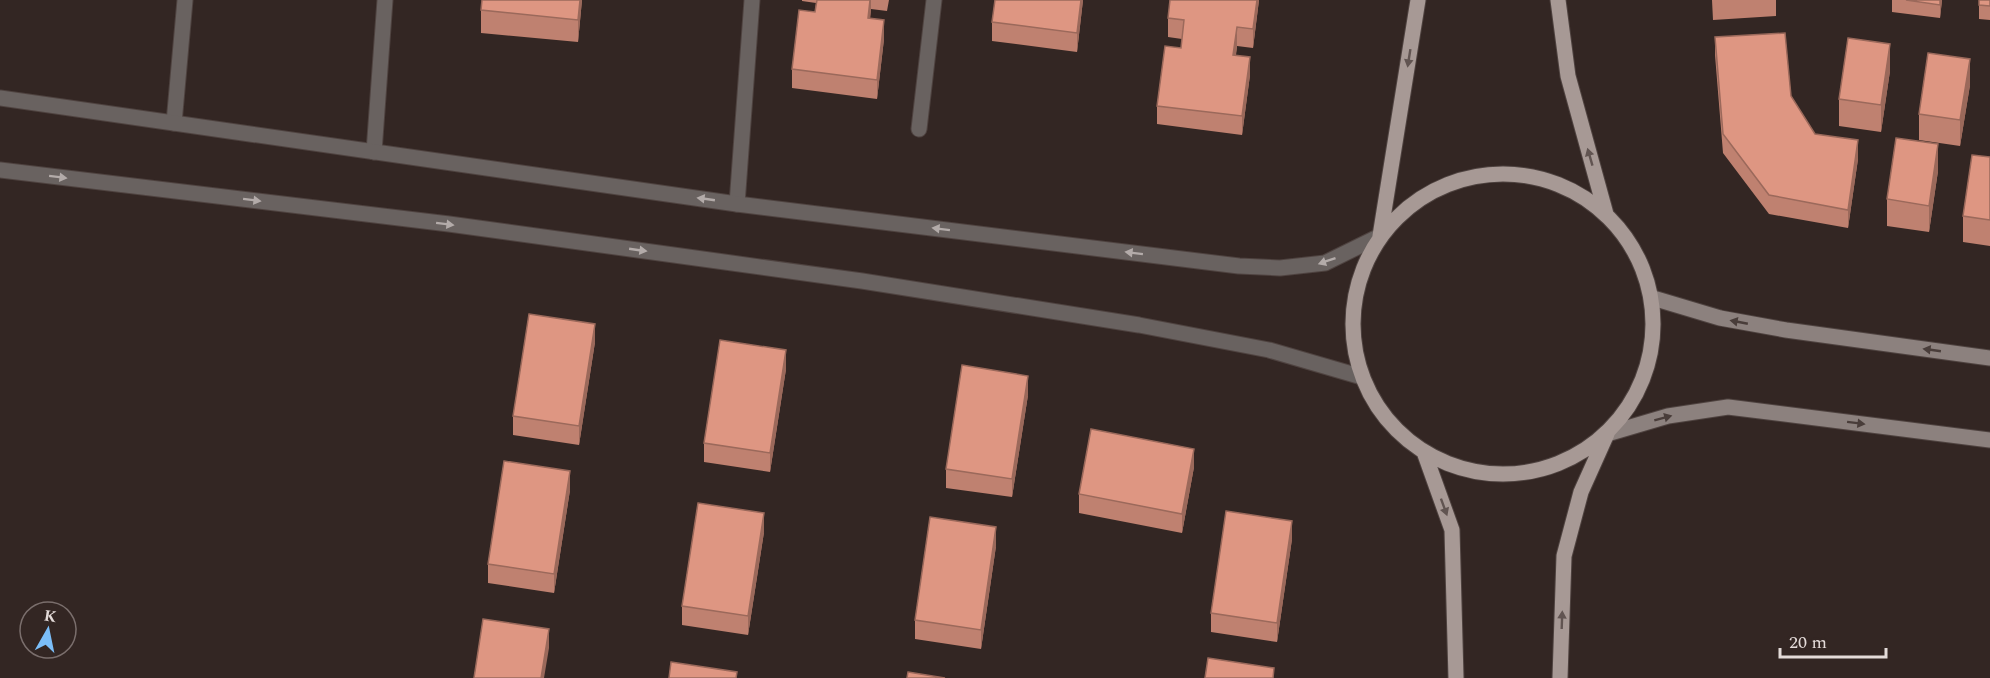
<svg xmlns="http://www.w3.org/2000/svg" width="1990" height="678" font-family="Spectral,serif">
	<rect width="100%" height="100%" fill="#332623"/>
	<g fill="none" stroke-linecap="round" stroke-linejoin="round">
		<!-- minor casing -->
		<g stroke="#4f4340" stroke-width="17">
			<path id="minor" d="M174 123 185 0
				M919 129 934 0
				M374 152 385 0
				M737 204 752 0"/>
		</g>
		<!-- tertiary casing -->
		<g stroke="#4f4340" stroke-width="17">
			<path id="tertiary" d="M0 98 737 204 1239 266 1280 268 1325 263 1380 236
				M0 170 449 224 862 281 1139 325 1269 350 1362 377"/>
		</g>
		<!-- secondary casing -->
		<g stroke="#4f4340" stroke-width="17">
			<path id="secondary" d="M1653 298 1720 318 1786 330 1990 358
				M1607 434 1668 416 1728 407 1990 440"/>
		</g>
		<!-- primary casing -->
		<g stroke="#4f4340" stroke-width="17">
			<path id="primary" d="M1558 0 1568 76 1606 214
				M1353 324a150 150 0 1 1 300 0a150 150 0 1 1-300 0Z
				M1380 236 1418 0
				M1424 452 1452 530 1456 678
				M1560 678 1564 556 1581 492 1607 434"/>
		</g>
		<!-- minor -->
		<use href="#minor" stroke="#696260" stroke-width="15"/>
		<!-- tertiary -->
		<use href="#tertiary" stroke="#696260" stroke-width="15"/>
		<!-- secondary -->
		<use href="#secondary" stroke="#8c817e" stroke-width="15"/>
		<!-- primary -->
		<use href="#primary" stroke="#a79995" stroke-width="15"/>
	</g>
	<!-- wall -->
	<path fill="#bf8170" d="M582 0 578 42 481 33V10Z
		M802 0H889L887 11 871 9 870 19 884 39 877 99 792 88V69L815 12 816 3 802 1Z
		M1083 0 1077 52 992 41V22Z
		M1259 0 1253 48 1237 46 1236 55 1250 75 1242 135 1157 124V106L1181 48 1182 39 1168 37V18Z
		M1712 0H1776V16L1713 20Z
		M1892 0H1942L1940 18 1892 12Z
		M1979 0H1990V20L1979 19Z
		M1715 37 1791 96 1815 134 1858 159 1848 228 1769 214 1723 153 1715 55Z
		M1890 71 1881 132 1839 126V99Z
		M1970 85 1960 146 1919 140V114Z
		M1990 157V246L1963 242V216Z
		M1938 171 1929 232 1887 226V199Z
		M595 342 579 445 513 435V416Z
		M786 369 770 472 704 462V443Z
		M1028 395 1012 497 946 488V469Z
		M1194 467 1182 533 1079 513V494Z
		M570 490 554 593 488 583V564Z
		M764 532 748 635 682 625V606Z
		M1292 539 1277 642 1211 632V613Z
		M996 546 981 649 915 639V620Z"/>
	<!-- shaded-wall -->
	<path fill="#9b695b" d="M580 0H582L578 42V20Z
		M870 0H871V9L868 37V18Z
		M1081 0H1083L1077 52V33Z
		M1257 0H1259L1253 48V29Z
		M1940 0H1942L1940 18Z
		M884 20V39L877 99V80Z
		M1237 27V46L1233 73V55Z
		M1890 44V71L1881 132V105Z
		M1250 57V75L1242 135V116Z
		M1970 59V85L1960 146V120Z
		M1858 140V159L1848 228V210Z
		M1938 144V171L1929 232V206Z
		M595 324V342L579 445V426Z
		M786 350V369L770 472V453Z
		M1028 376V395L1012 497V479Z
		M1194 449V467L1182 533V514Z
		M570 471V490L554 593V574Z
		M764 513V532L748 635V616Z
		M1292 521V539L1277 642V623Z
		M996 527V546L981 649V630Z
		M549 629V648L544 678H541Z"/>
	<!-- building -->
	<path fill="#de9682" stroke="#9b695b" stroke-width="1.5" d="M482 0H580L578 20 481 10Z
		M817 0H870L868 18 884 20 877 80 792 69 799 10 815 12Z
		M995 0H1081L1077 33 992 22Z
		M1170 0H1257L1253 29 1237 27 1233 55 1250 57 1242 116 1157 106 1165 46 1181 48 1184 20 1168 18Z
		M1906 0H1940V5Z
		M1979 0H1990V6L1979 5Z
		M1785 33 1791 96 1815 134 1858 140 1848 210 1769 195 1723 134 1715 37Z
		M1848 38 1890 44 1881 105 1839 99Z
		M1928 53 1970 59 1960 120 1919 114Z
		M1896 138 1938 144 1929 206 1887 199Z
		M1972 155 1990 157V220L1963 216Z
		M529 314 595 324 579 426 513 416Z
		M720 340 786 350 770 453 704 443Z
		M962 365 1028 376 1012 479 946 469Z
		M1091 429 1194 449 1182 514 1079 494Z
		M504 461 570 471 554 574 488 564Z
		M698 503 764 513 748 616 682 606Z
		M1226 511 1292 521 1277 623 1211 613Z
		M930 517 996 527 981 630 915 620Z
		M483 619 549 629 541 678H474Z
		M1208 658 1274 668 1273 678H1205Z
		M671 662 737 672 736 678H669Z
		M908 672 945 678H907Z"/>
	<!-- one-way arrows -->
	<defs><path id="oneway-solid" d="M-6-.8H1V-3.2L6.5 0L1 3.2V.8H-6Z" transform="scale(1.5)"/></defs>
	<g fill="#615451">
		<use href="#oneway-solid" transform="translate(1409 58) rotate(99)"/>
		<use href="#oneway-solid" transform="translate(1590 157) rotate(-106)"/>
		<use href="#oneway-solid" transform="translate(1444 507) rotate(70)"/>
		<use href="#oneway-solid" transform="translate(1562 620) rotate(-88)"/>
	</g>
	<g fill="#b3aba9">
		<use href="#oneway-solid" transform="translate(58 177) rotate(7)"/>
		<use href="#oneway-solid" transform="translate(706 199) rotate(-172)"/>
		<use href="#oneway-solid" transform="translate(252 200) rotate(7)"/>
		<use href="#oneway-solid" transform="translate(445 224) rotate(7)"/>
		<use href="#oneway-solid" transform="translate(941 229) rotate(-173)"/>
		<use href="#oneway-solid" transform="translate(638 250) rotate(8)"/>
		<use href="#oneway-solid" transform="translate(1134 253) rotate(-173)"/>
		<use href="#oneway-solid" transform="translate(1327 261) rotate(161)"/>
	</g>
	<g fill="#493d3a">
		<use href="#oneway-solid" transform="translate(1739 322) rotate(-169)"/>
		<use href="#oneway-solid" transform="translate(1932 350) rotate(-172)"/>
		<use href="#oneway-solid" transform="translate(1663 418) rotate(-15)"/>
		<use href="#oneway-solid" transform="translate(1856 423) rotate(7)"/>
	</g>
	<!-- north arrow -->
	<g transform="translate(48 630) rotate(9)"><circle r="28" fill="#332623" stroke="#7a6e6c" stroke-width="1.5"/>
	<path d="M0-4.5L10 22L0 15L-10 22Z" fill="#7bbef8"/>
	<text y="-9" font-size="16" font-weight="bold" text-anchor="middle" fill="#e4dbd9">K</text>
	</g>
	<!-- scale -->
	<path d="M1780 648v9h106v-9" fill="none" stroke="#e4dbd9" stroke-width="3"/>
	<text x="1789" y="648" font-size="18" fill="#e4dbd9" stroke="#332623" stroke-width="4.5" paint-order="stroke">20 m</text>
</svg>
